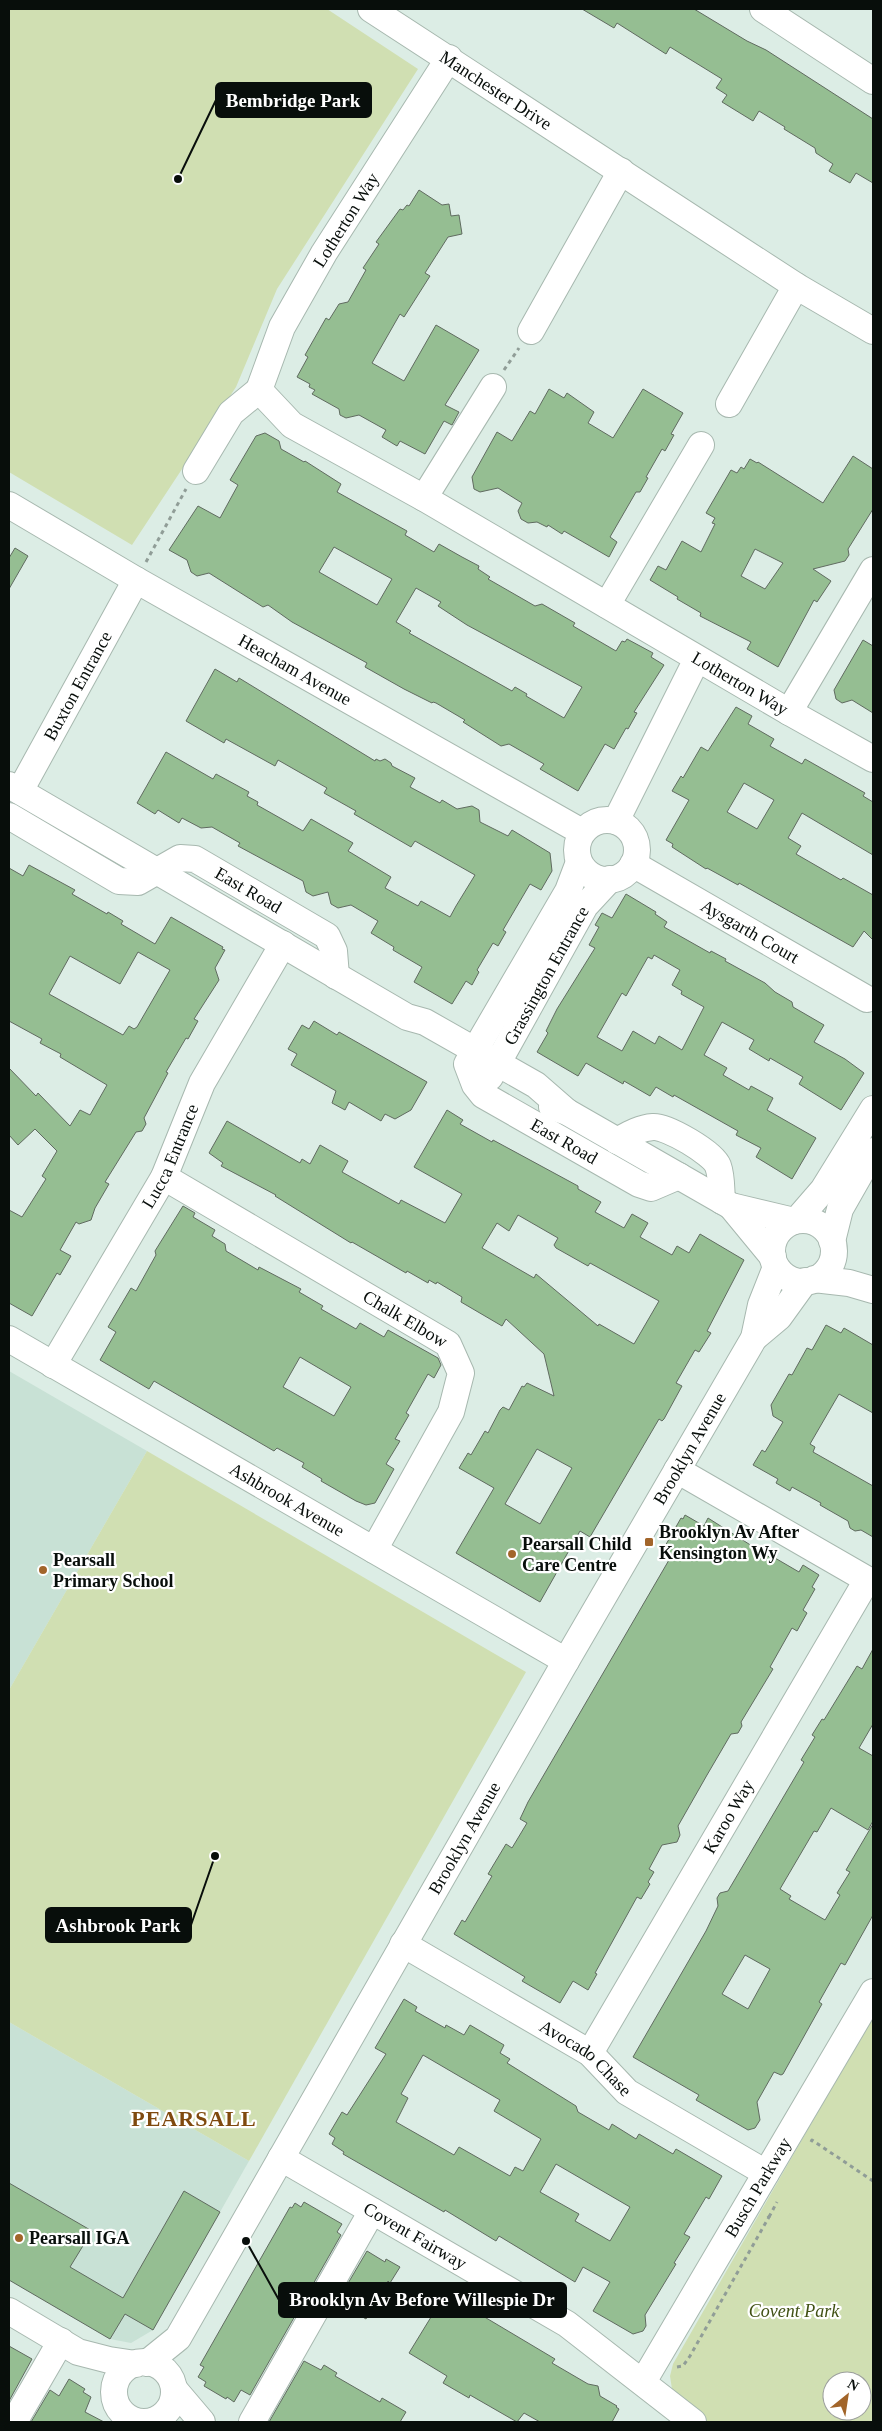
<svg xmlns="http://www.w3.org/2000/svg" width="882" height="2431" viewBox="0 0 882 2431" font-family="Georgia,serif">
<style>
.built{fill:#c8e1d5}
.green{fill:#d0dfb2;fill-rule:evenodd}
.building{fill:#95be92;stroke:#606b60;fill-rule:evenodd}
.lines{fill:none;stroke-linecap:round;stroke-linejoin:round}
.minor-casing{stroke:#a7b8af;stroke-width:28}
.path{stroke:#909d97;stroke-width:3;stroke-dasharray:4 4;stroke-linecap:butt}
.minor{stroke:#fff;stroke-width:26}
.poi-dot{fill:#a2652a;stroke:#fff;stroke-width:2}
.labels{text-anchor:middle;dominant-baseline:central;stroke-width:4.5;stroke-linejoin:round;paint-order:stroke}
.street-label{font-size:18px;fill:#080e0b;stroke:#fff}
.poi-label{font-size:18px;font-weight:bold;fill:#080e0b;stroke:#fff;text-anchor:start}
.park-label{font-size:18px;font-style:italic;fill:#415115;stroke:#fff}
.district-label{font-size:22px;font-weight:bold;letter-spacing:1px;fill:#7f490e;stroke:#fff}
.leader{fill:none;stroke:#080e0b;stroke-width:2}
.callout-dot{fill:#080e0b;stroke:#fff;stroke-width:2}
.callout{fill:#080e0b;stroke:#080e0b;stroke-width:2}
.callout-label{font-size:19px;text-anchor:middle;font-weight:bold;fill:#fff}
</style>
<rect width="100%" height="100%" fill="#dcede5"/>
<!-- built -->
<g class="built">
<path d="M9 1371 147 1451 9 1690Z"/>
<path d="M9 2022 249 2161 153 2330 131 2343 110 2339 9 2280Z"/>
</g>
<!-- green -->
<g class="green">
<path d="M9 9H327L418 69 277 289 236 387 132 545 9 472Z"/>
<path d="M147 1451 526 1672 249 2161 9 2022V1690Z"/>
<path d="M873 2016V2422H706L680 2401 672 2389 670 2376 673 2364ZM832 2381H862V2411H832Z"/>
</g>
<!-- building -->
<g class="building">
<path d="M582 9H694L747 41 766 50 873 119V183L856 173 850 183 829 171 833 164 816 153 815 148 784 129 785 127 759 111 753 121 722 102 727 95 716 88 722 79 670 47 666 54 617 23 614 28Z"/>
<path d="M419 190 442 205 449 204 451 216 459 215 462 234 448 237 425 273 430 276 404 317 400 314 372 363 404 381 436 325 479 350 445 405 459 412 452 425 444 421 425 454 400 441 397 446 382 437 386 430 359 415 346 418 340 415 339 409 312 394 315 390 309 387 310 384 297 377 308 357 305 355 326 318 329 320 339 304 348 302 366 270 363 268 379 244 376 242 400 209 403 210 407 205 409 206Z"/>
<path d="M549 389 564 398 567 393 594 412 588 423 613 438 643 389 683 413 671 434 674 435 665 451 662 449 646 477 648 478 640 492H636L610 537 617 542 609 557 564 531 562 534 548 525 547 527 537 522 528 523 521 519 518 511 522 503 498 488 480 492 474 489 472 477 497 432 512 441 530 411 535 414Z"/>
<path d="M265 433 279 441 281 449 304 462 305 461 341 484 337 492 407 531 405 535 434 552 439 544 462 557 479 566 478 569 490 577 488 579 535 606 542 604 575 623 573 626 616 651 622 641 625 642 627 639 653 653 651 657 664 665 634 712 637 713 628 729 626 728 614 749 605 744 578 791 540 769 544 764 509 744 501 746 463 722 465 720 436 703 433 702 432 703 404 689 365 667 367 663 292 622 268 605 263 607 209 573 197 576 191 572 187 560 169 550 198 506 220 518 238 485 230 480 256 436ZM334 547 392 579 377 605 319 572ZM416 588 441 602 438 606 467 625 582 687 564 718 526 696 527 694 515 687 512 691 409 633 411 631 396 622Z"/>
<path d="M853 456 873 469V509L848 549 849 555 845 561 813 569 831 581 817 602 814 600 778 667 747 649 751 642 700 616 701 613 677 599 678 597 650 580 658 566 666 570 682 541 701 552 715 524 712 523 715 518 706 513 731 470 737 473 741 467 744 469 750 459 757 463 758 462 823 503ZM755 549 783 563 765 589 741 576Z"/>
<path d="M15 548 28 556 9 589V558Z"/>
<path d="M863 640 873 646V713L852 700 842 703 836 699 834 690Z"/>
<path d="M215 669 237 682 239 678 375 761 376 759 380 761 385 759 391 763 392 766 415 778 410 787 440 803 442 800 457 809 472 806 479 810 480 822 508 836 512 830 550 853 552 871 541 890 530 884 503 930 506 932 498 946 493 943 477 970 479 972 472 985 466 981 452 1004 414 982 422 967 393 950 394 947 371 933 378 921 351 905 338 908 331 904 328 892 313 896 306 892 303 881 238 846 240 843 212 827 201 828 182 818 179 823 158 810 155 814 137 803 166 752 213 779 216 774 249 792 247 796 258 802 257 805 303 831 311 819 353 843 348 851 391 877 385 888 418 906 421 901 450 917 456 906 475 875 415 841 411 847 354 814 356 811 324 793 327 788 278 760 275 766 226 739 224 743 186 721Z"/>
<path d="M736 707 752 716 748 724 774 739 770 746 802 764 805 759 865 793 863 796 873 802V855L802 813 788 838 801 846 796 854 841 880 843 878 873 895V940L864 931 853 947 739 883 738 885 707 868 706 869 672 847 673 844 666 840 689 800 672 791 681 776 683 778 701 747 708 751ZM744 783 774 800 757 829 727 812Z"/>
<path d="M29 865 75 890 72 894 107 914 108 912 123 921 121 924 155 944 171 917 223 947 222 949 225 950 215 968 219 980 194 1019 198 1021 188 1039 186 1038 166 1072 168 1073 144 1118 146 1124 142 1131 136 1132 105 1182 109 1184 95 1208 91 1220 79 1224 76 1222 60 1250 71 1256 60 1275 57 1273 32 1316 9 1303V1210L22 1217 46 1179 42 1176 57 1151 35 1129 18 1145 9 1135V1068L36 1096 38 1093 70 1126 80 1110 90 1115 107 1085 60 1057 61 1054 40 1043 42 1039 9 1021V868L23 876ZM138 952 170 970 137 1027 134 1029 129 1026 123 1035 49 994 70 956 120 984Z"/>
<path d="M626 894 656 912 655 914 667 922 664 927 710 953 711 951 726 959 725 961 765 983 775 992 792 1002 793 1007 824 1025 814 1042 845 1059 864 1073 841 1110 799 1084 803 1077 770 1058 769 1061 749 1049 754 1040 722 1022 704 1055 727 1068 723 1075 749 1090 751 1086 773 1098 767 1110 816 1138 792 1179 756 1157 761 1148 736 1135 738 1131 674 1095 673 1097 656 1087 650 1096 624 1081 623 1084 586 1063 578 1076 537 1052 548 1033 546 1031 557 1009 595 948 589 945 599 927 595 925 602 913 612 918ZM654 955 680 970 672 985 682 991 681 994 704 1007 682 1050 659 1036 655 1044 633 1031 622 1051 597 1037 622 993 626 996 648 957 652 959Z"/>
<path d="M314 1021 337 1035 339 1032 427 1082 411 1110 395 1119 385 1114 381 1121 349 1102 345 1110 332 1103 336 1091 291 1065 297 1054 288 1049 302 1025 309 1029Z"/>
<path d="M447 1110 463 1120 460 1124 492 1142 493 1140 578 1186V1189L601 1202 595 1212 624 1228 632 1214 648 1223 640 1237 672 1255 677 1246 689 1253 700 1234 744 1260 707 1331 711 1333 699 1352 695 1350 676 1383 682 1386 664 1419 662 1421 659 1419 590 1537 580 1531 540 1602 456 1553 494 1488 459 1468 468 1453 471 1455 485 1431 488 1433 500 1410 503 1407 509 1410 522 1386 524 1387 527 1383 554 1396 544 1354 506 1319 502 1326 461 1302 462 1297 437 1282 436 1284 429 1280 428 1283 407 1271 406 1273 352 1242 351 1243 275 1196 276 1195 221 1166 223 1163 209 1153 227 1121 300 1163 302 1159 310 1164 320 1145 348 1161 342 1172 399 1204 401 1200 445 1223 462 1194 414 1167ZM518 1215 558 1238 554 1245 556 1248 588 1266 590 1263 659 1301 634 1344 599 1324 598 1326 536 1274 534 1278 482 1248 497 1223 509 1231ZM537 1449 572 1468 540 1524 505 1504Z"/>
<path d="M183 1206 195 1213 193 1217 215 1230 212 1236 225 1244 226 1251 258 1270 259 1267 301 1289 299 1292 323 1306 321 1309 356 1329 360 1323 384 1337 388 1330 438 1358 441 1365 434 1378 428 1374 406 1413 409 1415 395 1439 400 1441 386 1464 394 1469 375 1503 366 1505 356 1501 321 1481 322 1479 302 1467 304 1463 277 1448 274 1451 154 1381 149 1389 100 1360 116 1332 108 1327 131 1288 136 1291 156 1255 155 1251ZM300 1357 351 1387 334 1416 283 1387Z"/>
<path d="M826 1325 841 1333 844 1328 873 1345V1413L839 1394 810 1444 815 1447 813 1452 873 1486V1537L861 1530 855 1531 850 1528 848 1521 820 1505 821 1503 792 1487 790 1491 776 1483 778 1479 753 1465 762 1450 765 1452 783 1422 773 1416 771 1405 789 1374 792 1375 807 1348 812 1350Z"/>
<path d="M685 1515 704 1526 708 1518 774 1560 775 1558 799 1572 803 1565 819 1575 812 1587 815 1589 803 1610 807 1613 797 1631 792 1628 770 1667 773 1669 741 1722 742 1726 738 1733 731 1734 707 1775 678 1826 680 1835 677 1842 662 1845 649 1869 654 1872 648 1882 650 1884 641 1899 637 1897 595 1973 597 1974 588 1990 573 1981 560 2003 522 1981 525 1977 454 1934 462 1920 465 1922 492 1876 488 1874 506 1844 512 1848 527 1823 520 1819 528 1802 669 1560 660 1555 681 1518 683 1519Z"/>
<path d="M873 1649V1724L859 1748 873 1756V1821L868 1830 831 1808 817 1832 814 1831 780 1889 791 1896 789 1899 825 1920 840 1895 837 1893 850 1872 846 1870 873 1824V1915L845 1965 841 1963 819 2002 822 2004 783 2074 781 2075 774 2072 757 2102 760 2120 755 2128 748 2130 696 2100 699 2095 633 2057 706 1931 718 1906 717 1898 720 1893 728 1891 804 1762 801 1760 815 1737 812 1735 822 1719 824 1720 857 1666 862 1669ZM745 1955 770 1969 748 2009 722 1994Z"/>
<path d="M404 1999 417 2007 415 2011 445 2028 446 2025 464 2035 470 2025 504 2045 500 2053 510 2059 507 2063 576 2106 578 2112 609 2130 612 2124 636 2139 639 2134 673 2154 676 2149 722 2176 709 2199 706 2197 684 2234 690 2237 674 2263 676 2264 645 2315 646 2326 643 2331 633 2334 593 2311 610 2282 583 2267 575 2282 499 2236 496 2241 445 2210 444 2212 343 2154 344 2152 332 2144 335 2138 329 2134 342 2112 347 2115 386 2054 375 2048ZM423 2055 500 2100 494 2111 541 2139 523 2171 515 2167 510 2176 459 2147 454 2155 396 2122 408 2098 401 2094ZM556 2164 630 2207 610 2241 575 2221 579 2214 540 2192Z"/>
<path d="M9 2183 92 2231 70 2267 123 2298 184 2191 220 2212 153 2330 125 2314 110 2339 9 2280Z"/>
<path d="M304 2202 342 2224 337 2232 341 2235 250 2395 241 2390 234 2402 227 2397 226 2399 204 2386 206 2382 198 2377 204 2367 200 2365 290 2207 292 2208 295 2203 301 2207Z"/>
<path d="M367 2251 385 2262 386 2259 400 2267 390 2283 388 2281 366 2319 337 2302Z"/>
<path d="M447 2291 463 2300 461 2303 555 2359 552 2363 588 2384 598 2386 600 2396 617 2406 616 2407 619 2409 612 2422H540L524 2413 517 2422 470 2395 469 2398 443 2383 447 2376 409 2353Z"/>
<path d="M9 2346 32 2359 9 2401Z"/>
<path d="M304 2361 321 2370 324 2365 337 2373 335 2376 380 2402 382 2398 406 2412 400 2422H269Z"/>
<path d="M69 2379 85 2389 83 2392 91 2397 85 2412 104 2422H31L50 2390 59 2396Z"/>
</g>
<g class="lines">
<defs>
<g id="minor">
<path id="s1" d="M371 9 796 286 873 331"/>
<path d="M763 9 873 81"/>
<path id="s2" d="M449 58 324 253 282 327 259 390 292 425 424 498 789 712 873 759"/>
<path d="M531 331 621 171"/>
<path d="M729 404 796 286"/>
<path d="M196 471 231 413 259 390"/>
<path d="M424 498 493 387"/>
<path id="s3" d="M9 505 136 580 582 832"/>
<path d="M607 605 701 445"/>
<path d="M789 712 873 570"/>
<path d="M9 785 407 1017 425 1022 536 1085 567 1112"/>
<path id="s4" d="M20 791 136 580"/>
<path id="s5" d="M9 816 119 881 138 882 180 858 195 859 327 936 334 951 336 976"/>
<circle cx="607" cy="850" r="30"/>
<path d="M616 821 697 659"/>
<path id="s6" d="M579 862 568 891 467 1064 475 1085 483 1095 639 1184 651 1188 679 1176"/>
<path id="s7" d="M633 864 867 999"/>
<path id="s8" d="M490 1077 585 906 610 879"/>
<path d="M552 1107 567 1112 731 1206 794 1221"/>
<path d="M617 1141C628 1135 639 1128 653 1127 667 1126 713 1153 718 1166 722 1177 721 1190 722 1201"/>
<path id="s9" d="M164 1177 448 1344 461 1373 451 1412 374 1550"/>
<path d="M731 1206 773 1257"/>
<path d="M797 1220 823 1190 873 1109"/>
<circle cx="803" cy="1251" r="31"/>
<path d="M832 1241 840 1209 873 1151"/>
<path d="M814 1279 849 1283 873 1290"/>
<path d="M754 1338 779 1317 805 1281"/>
<path id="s10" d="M9 1339 566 1661"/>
<path id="s11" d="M53 1365 164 1177 202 1083 283 944"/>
<path d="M677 1470 873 1583"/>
<path id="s12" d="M403 1944 590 2053 627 2092 766 2173"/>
<path id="s13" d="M590 2053 867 1580"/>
<path id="s14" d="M281 2158 567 2324 693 2422"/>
<path d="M9 2311 78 2352 109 2360 136 2364"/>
<circle cx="144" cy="2392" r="30"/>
<path id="s15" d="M147 2363 178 2338 566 1661 754 1338 761 1305 776 1267"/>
<path id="s16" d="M643 2382 873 1992"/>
<path d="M174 2389 202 2422"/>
<path d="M14 2422 61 2341"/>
<path d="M252 2422 372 2211"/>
</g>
</defs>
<!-- minor casing -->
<use href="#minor" class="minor-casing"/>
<!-- path -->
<g class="path">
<path d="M504 370 519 348"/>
<path d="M146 562 186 489"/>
<path d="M811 2142 812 2140 873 2181"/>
<path d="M769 2217 777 2202"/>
<path d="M677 2367 683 2366 690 2356 769 2217 767 2215"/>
</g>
<!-- minor -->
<use href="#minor" class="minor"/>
</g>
<!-- markers -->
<g class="poi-dot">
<rect x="644" y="1537" width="10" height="10" rx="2.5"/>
<circle cx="512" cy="1554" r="5"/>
<circle cx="43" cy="1570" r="5"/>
<circle cx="19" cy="2238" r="5"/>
</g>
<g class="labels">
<!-- street labels -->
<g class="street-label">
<text stroke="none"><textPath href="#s1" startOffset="149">Manchester Drive</textPath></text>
<text transform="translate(346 220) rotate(-58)">Lotherton Way</text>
<text stroke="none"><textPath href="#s3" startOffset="330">Heacham Avenue</textPath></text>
<text stroke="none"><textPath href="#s2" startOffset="949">Lotherton Way</textPath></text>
<text stroke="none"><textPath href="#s4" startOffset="120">Buxton Entrance</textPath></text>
<text stroke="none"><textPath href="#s5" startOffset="272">East Road</textPath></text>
<text stroke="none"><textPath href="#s7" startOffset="135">Aysgarth Court</textPath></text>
<text stroke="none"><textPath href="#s8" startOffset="116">Grassington Entrance</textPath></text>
<text stroke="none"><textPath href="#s6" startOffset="360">East Road</textPath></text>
<text stroke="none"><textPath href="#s11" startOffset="240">Lucca Entrance</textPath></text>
<text stroke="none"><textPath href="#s9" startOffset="280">Chalk Elbow</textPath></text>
<text stroke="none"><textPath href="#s15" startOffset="1066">Brooklyn Avenue</textPath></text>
<text stroke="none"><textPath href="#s10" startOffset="321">Ashbrook Avenue</textPath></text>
<text stroke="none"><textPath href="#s13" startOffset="274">Karoo Way</textPath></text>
<text stroke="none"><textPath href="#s15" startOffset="616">Brooklyn Avenue</textPath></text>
<text stroke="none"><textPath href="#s12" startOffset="216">Avocado Chase</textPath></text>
<text stroke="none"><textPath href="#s16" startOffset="226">Busch Parkway</textPath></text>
<text stroke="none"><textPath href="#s14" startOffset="155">Covent Fairway</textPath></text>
</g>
<!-- poi labels -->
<g class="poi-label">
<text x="659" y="1532">Brooklyn Av After<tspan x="659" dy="21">Kensington Wy</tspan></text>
<text x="522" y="1544">Pearsall Child<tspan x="522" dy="21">Care Centre</tspan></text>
<text x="53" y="1560">Pearsall<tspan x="53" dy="21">Primary School</tspan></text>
<text x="29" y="2238">Pearsall IGA</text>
</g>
<!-- park labels -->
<g class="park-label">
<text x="794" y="2311">Covent Park</text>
</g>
<!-- district labels -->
<g class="district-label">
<text x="194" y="2118">PEARSALL</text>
</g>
</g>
<!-- callouts -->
<path class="leader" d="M178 179L216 100M215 1856L191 1925M246 2241L279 2300"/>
<g class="callout-dot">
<circle cx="178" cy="179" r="5"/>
<circle cx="215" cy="1856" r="5"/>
<circle cx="246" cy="2241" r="5"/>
</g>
<g class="callout">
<rect x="216" y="83" width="155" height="34" rx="5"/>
<rect x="46" y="1908" width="145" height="34" rx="5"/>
<rect x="279" y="2283" width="287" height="34" rx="5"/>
</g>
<g class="callout-label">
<text x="293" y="107">Bembridge Park</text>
<text x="118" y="1932">Ashbrook Park</text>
<text x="422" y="2306">Brooklyn Av Before Willespie Dr</text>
</g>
<!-- border -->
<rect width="882" height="2431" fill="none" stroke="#080e0b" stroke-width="20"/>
<!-- north arrow -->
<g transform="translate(847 2396) rotate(30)"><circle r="24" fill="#ffffff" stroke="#9c9f9d"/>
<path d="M0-4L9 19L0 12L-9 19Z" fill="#a2652a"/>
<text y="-8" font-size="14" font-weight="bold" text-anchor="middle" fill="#080e0b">N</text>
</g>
</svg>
